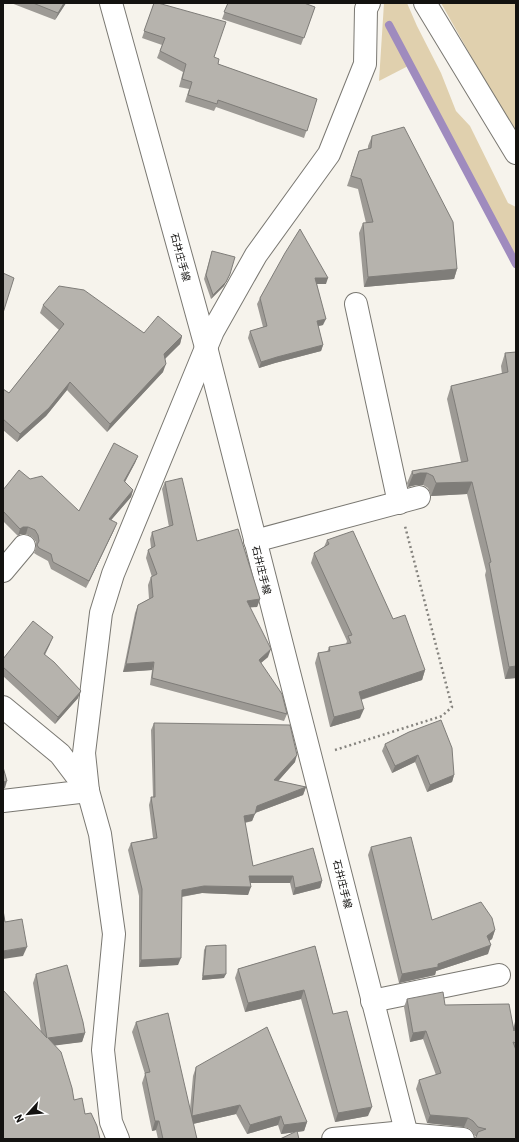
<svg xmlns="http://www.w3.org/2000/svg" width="519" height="1142" viewBox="0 0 519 1142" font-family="Barlow,'Noto Sans JP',sans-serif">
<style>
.green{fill:#e0d0ae}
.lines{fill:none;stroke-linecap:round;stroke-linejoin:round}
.stream{stroke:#9f8bbe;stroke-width:8}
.minor-casing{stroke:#7a7872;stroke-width:24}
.tertiary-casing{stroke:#7a7872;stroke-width:24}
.path{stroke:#85837e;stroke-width:2.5;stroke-dasharray:2 3;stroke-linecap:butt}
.minor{stroke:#fff;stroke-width:22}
.tertiary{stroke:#fff;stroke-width:22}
.wall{fill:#9d9a95}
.shaded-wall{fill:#7f7d79}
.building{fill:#b6b3ad;stroke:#7f7d79}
.labels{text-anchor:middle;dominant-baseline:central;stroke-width:3.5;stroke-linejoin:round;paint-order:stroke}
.street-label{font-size:10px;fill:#131210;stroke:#fff}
</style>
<rect width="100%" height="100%" fill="#f6f3ec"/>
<!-- green -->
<g class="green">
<path d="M384 3H407L417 26 441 73 456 111 470 126 508 203 516 207V259L412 64 379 81Z"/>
<path d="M441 3H516V134L507 120Z"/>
</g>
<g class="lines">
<!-- stream -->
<path class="stream" d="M389 25 516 264"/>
<defs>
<g id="minor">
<path d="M425 3 516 153"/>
<path d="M356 304 399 503"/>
<path d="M255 541 419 497"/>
<path d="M3 571 24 546"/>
<path d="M3 707 60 754 88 791"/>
<path d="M3 801 88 791"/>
<path d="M372 1001 499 975"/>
<path d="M118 1139 111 1122 103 1050 114 934 100 834 88 791 84 753 101 613 113 574 213 331 256 255 329 154 365 64 366 9 369 3"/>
<path d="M333 1139 394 1133 463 1139"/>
</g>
<path id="tertiary" d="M111 3 206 347 408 1139"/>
</defs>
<!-- minor casing -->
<use href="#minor" class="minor-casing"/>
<!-- tertiary casing -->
<use href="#tertiary" class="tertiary-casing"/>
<!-- path -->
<path class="path" d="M335 750 442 716 452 707 405 526"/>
<!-- minor -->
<use href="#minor" class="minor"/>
<!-- tertiary -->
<use href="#tertiary" class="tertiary"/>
</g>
<!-- wall -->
<g class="wall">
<path d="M11 3H66L55 20Z"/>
<path d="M154 3 214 57 218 64 317 99 304 138 216 107 214 111 185 102 189 89 179 87 183 72 157 58 162 45 142 38Z"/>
<path d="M228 3 315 7 301 45 222 19Z"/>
<path d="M372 136 457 269 454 279 364 287 359 233 363 223H366L358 189 347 186 359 151 368 149V146Z"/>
<path d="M300 229 326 284H317L323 325 318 326 323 345 321 351 275 363 259 368 248 338 250 331 263 327 257 304 260 298Z"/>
<path d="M212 251 230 274 224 286 211 299 204 279Z"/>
<path d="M43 305 144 333 182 336 180 344 165 358 163 372 107 432 67 390 46 416 17 442 3 430V389L9 393 59 330 40 313Z"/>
<path d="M516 352V678L505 679 485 575 486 571 467 494 431 496 428 488 423 485H416L408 487 407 483 412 471 461 462 447 399 451 386 502 374 501 366 505 353Z"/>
<path d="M138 456 135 463 125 482 133 490 131 497 111 520 114 530 86 588 51 569 48 561 37 555 34 553 36 547V542L32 537 26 534H20L18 536 3 521V490L79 511Z"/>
<path d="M165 482 197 541 260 599 257 607H250L268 657 261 663 287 714 284 721 150 685 152 670 123 672 135 613 138 605 149 599 148 585 151 577H152L146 558 148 550 151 548 150 539 152 532 169 527 162 489Z"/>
<path d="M327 540 393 619 425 670 422 680 361 700 360 718 330 727 315 663 318 653 327 652 329 647 346 644 347 641 311 563 314 553 324 547Z"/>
<path d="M50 644 45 655 78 698 55 724 3 676V659Z"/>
<path d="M154 723 295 762 278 781 306 787 303 795 255 813 252 821 245 823 253 866 322 881 320 888 293 895 290 883H250L248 895 202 893 182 897 178 965 139 967V896L128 850 131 843 153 838 149 805 151 797H153L151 730Z"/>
<path d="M409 732 454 775 452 782 427 792 415 762 392 773 382 751 385 744Z"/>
<path d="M371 847 432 920 495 930 492 939 489 941 488 954 436 971 435 975 399 983 368 855Z"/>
<path d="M206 946 224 978 202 980 204 950Z"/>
<path d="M315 946 333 1014 368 1116 335 1122 301 999 245 1012 235 978 238 969Z"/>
<path d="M36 974 85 1033 82 1042 54 1045 74 1100 85 1114 3 1139 41 1032 33 983Z"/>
<path d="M407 999 445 1005 513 1029 516 1018V1139L476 1137 477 1136H475L470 1129 464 1127 427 1123 416 1089 419 1080 436 1075 423 1039 410 1042 404 1007Z"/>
<path d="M136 1022 190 1109 193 1076 196 1067 307 1122 304 1131 281 1134 278 1125 247 1134 236 1114 193 1124 197 1139H158L156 1130 152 1131 142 1083 145 1074 132 1032Z"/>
</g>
<!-- shaded-wall -->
<g class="shaded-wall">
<path d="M64 3H66L55 20 58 13Z"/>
<path d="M457 269 454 279 364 287 368 277Z"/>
<path d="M230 274 224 286 211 299 213 295Z"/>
<path d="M315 278H328L326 284H313Z"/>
<path d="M326 319 323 325 314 327 317 321Z"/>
<path d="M182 336 180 344 162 362 164 354Z"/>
<path d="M323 345 321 351 275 363 259 368 261 362 277 357Z"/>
<path d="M166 364 163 372 107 432 110 424Z"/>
<path d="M70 382 67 390 46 416 17 442 20 434Z"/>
<path d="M138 456 135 463 121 489 124 481Z"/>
<path d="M420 473H427L423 485H416L408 487 413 475Z"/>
<path d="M472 482 467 494 431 496 436 483Z"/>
<path d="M133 490 131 497 106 526 109 519Z"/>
<path d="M117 523 114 530 86 588 89 581Z"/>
<path d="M23 527H28L26 534H20L18 536 20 529Z"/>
<path d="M260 599 257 607 244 608 247 601Z"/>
<path d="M53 637 50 644 41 661 44 654Z"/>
<path d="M271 649 268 657 256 667 259 660Z"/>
<path d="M154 662 152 670 123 672 126 664Z"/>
<path d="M516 666V678L505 679 509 667Z"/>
<path d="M425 670 422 680 356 701 359 692Z"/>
<path d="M81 691 78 698 55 724 58 717Z"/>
<path d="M364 709 360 718 330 727 334 717Z"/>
<path d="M297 755 295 762 272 788 274 780Z"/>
<path d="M418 755 415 762 392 773 395 766Z"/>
<path d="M454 775 452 782 427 792 430 785Z"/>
<path d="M7 781 5 788 3 789V782Z"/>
<path d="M306 787 303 795 255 813 257 806Z"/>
<path d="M255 814 252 821 241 823 244 816Z"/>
<path d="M249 876H293L290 883H247Z"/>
<path d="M322 881 320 888 293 895 295 888Z"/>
<path d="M204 886 251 887 248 895 202 893 179 897 182 890Z"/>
<path d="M495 930 492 939 484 944 487 936Z"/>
<path d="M491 945 488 954 436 971 435 975 399 983 402 974 438 964Z"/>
<path d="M27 947 23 956 3 959V951Z"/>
<path d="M181 958 178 965 139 967 141 960Z"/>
<path d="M226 974 224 978 202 980 203 976Z"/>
<path d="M304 990 301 999 245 1012 248 1003Z"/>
<path d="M426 1031 423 1039 410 1042 413 1033Z"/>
<path d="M85 1033 82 1042 44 1047 48 1038Z"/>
<path d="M240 1105 236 1114 188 1125 192 1116Z"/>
<path d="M372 1107 368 1116 335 1122 338 1113Z"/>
<path d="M430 1115 468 1118 464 1127 427 1123Z"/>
<path d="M281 1116 278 1125 247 1134 250 1125Z"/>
<path d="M155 1121H159L156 1130 152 1131Z"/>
<path d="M307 1122 304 1131 281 1134 284 1125Z"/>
</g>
<!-- building -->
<g class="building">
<path d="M33 3H64L58 13Z"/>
<path d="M154 3H158L226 22 214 57 219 59 218 64 317 99 307 131 218 100 217 104 188 95 192 82 182 79 186 64 160 51 165 38 144 31Z"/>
<path d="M228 3H304L315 7 304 38 224 12Z"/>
<path d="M404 127 453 222 457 269 368 277 363 223 373 222 361 179 351 176 359 151 371 148 372 136Z"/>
<path d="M300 229 328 278H315L326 319 317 321 323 345 277 357 261 362 250 331 267 326 260 298 285 253Z"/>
<path d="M212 251 235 257 230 274 226 282 213 295 206 275Z"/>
<path d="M3 273 14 278 3 313Z"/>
<path d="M59 286 84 290 144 333 158 316 182 336 164 354 166 364 110 424 70 382 49 408 20 434 3 419V389L9 393 64 324 43 305Z"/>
<path d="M516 352V666L509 667 489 563 491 562 472 482 436 483 433 476 427 473H420L413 475 412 471 468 461 451 386 508 372 505 353Z"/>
<path d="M114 443 138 456 124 481 133 490 109 519 117 523 89 581 53 562 51 554 39 548 37 545 39 541 38 535 35 530 28 527H23L20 529 3 511V490L19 470 30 479 42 476 79 511Z"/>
<path d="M182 478 197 541 238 529 260 599 247 601 271 649 259 660 282 694 287 714 152 678 154 662 126 664 138 605 153 597 151 577 157 574 148 550 155 546 152 532 173 525 165 482Z"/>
<path d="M353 531 393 619 405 615 425 670 359 692 364 709 334 717 318 653 330 651 329 647 351 643 348 636 352 635 314 553 329 544 327 540Z"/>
<path d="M33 621 53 637 44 654 54 662 81 691 58 717 3 667V659Z"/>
<path d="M441 720 452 748 454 775 430 785 418 755 395 766 385 744 409 732Z"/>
<path d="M154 723 290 725 297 755 274 780 306 787 257 806 255 814 244 816 253 866 313 848 322 881 295 888 293 876H249L251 887 204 886 182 890 181 958 141 960 142 889 131 843 157 838 151 797H155Z"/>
<path d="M3 767 7 781 3 782Z"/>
<path d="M411 837 432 920 481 902 492 918 495 930 487 936 491 945 438 964V967L402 974 371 847Z"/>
<path d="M3 910 5 922 22 919 27 947 3 951Z"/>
<path d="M226 945V974L203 976 206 946Z"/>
<path d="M315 946 333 1014 347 1011 372 1107 338 1113 304 990 248 1003 238 969Z"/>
<path d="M67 965 83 1022 85 1033 48 1038 61 1052 72 1088 74 1100 82 1098 85 1114 91 1113 97 1126 100 1139H3V990L47 1038 36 974Z"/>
<path d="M443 992 445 1005 509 1004 514 1031 516 1022V1043L513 1042 516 1050V1139H475L476 1137 478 1132 486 1129 478 1127 473 1121 468 1118 430 1115 419 1080 441 1073 426 1031 413 1033 407 999Z"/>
<path d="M168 1013 197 1139H163L159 1121H155L145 1073 150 1072 136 1022Z"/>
<path d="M267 1027 307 1122 284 1125 281 1116 250 1125 240 1105 192 1116 196 1067Z"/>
<path d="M297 1131 299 1139H280Z"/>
</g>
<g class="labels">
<!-- street labels -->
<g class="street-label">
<text transform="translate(181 257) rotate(75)">石井庄手線</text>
<text transform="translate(262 570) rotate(76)">石井庄手線</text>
<text transform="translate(343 884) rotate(76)">石井庄手線</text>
</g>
</g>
<!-- border -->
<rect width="519" height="1142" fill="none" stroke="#131210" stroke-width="8"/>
<!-- north arrow -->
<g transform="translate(28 1114) rotate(243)" stroke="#ffffff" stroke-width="3" paint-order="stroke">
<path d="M0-3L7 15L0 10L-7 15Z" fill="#131210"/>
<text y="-6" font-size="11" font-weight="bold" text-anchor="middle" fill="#131210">N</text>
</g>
</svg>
